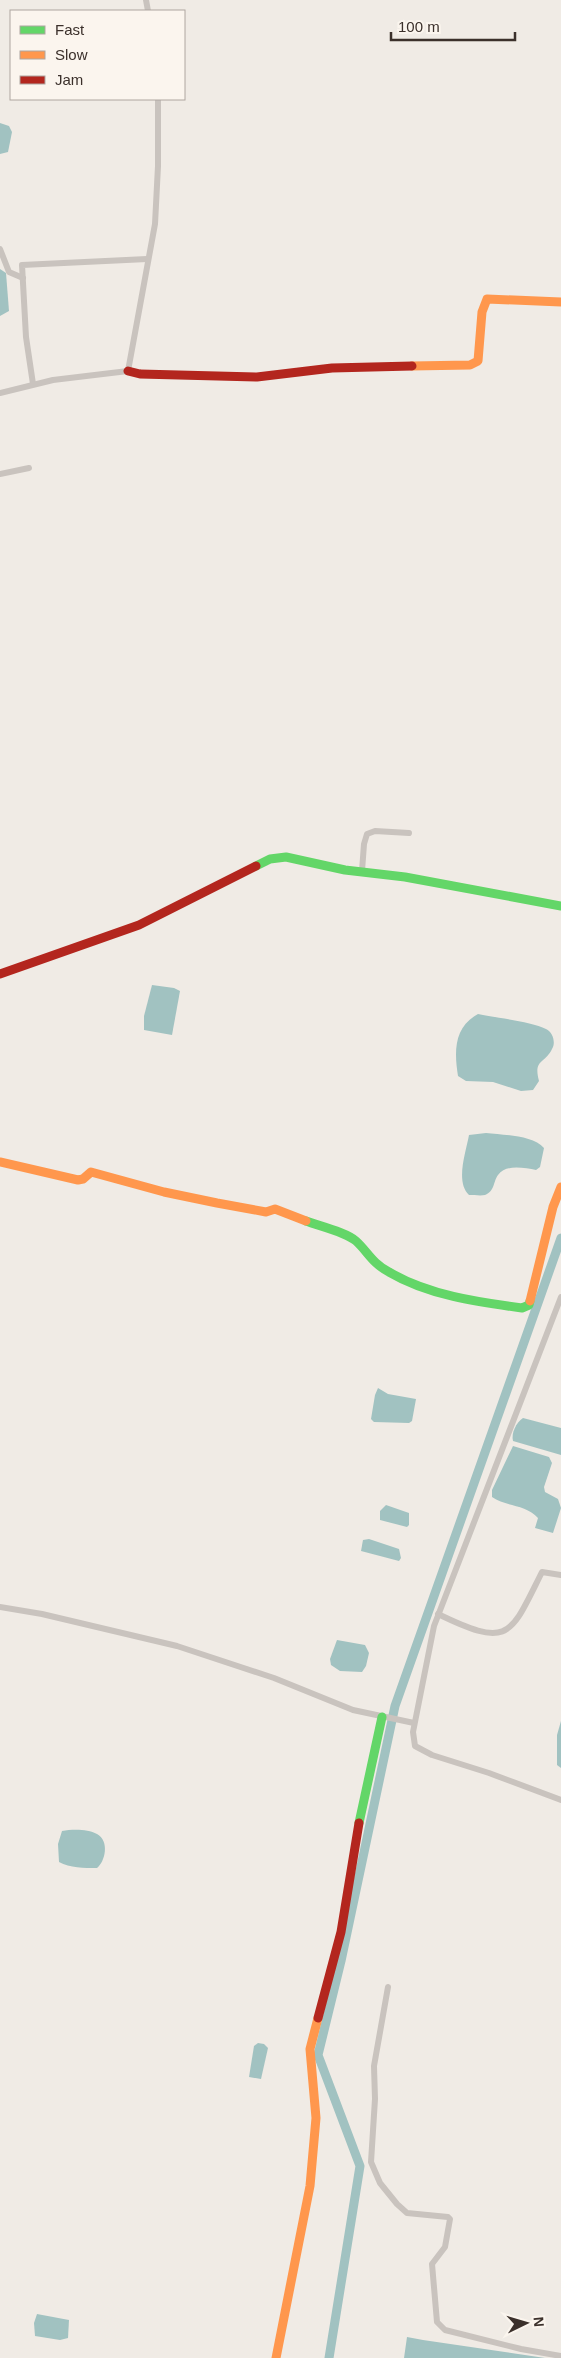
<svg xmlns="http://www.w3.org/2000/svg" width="561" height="2358" viewBox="0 0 561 2358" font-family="Helvetica,sans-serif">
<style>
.water{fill:#a1c2c1}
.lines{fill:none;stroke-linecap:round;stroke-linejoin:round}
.canal{stroke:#a1c2c1;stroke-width:9}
.street{stroke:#c9c3be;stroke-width:6}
.fast{stroke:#63d668;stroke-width:9}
.slow{stroke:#ff974d;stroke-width:9}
.jam{stroke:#b3261e;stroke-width:9}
</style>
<rect width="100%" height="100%" fill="#f0ebe5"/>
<!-- water -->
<g class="water">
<path d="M0 123 9 126 12 132 8 152 0 154Z"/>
<path d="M0 269 6 273 9 311 0 316Z"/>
<path d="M152 985 174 988 180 991 172 1035 144 1030V1016Z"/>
<path d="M478 1014C496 1018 531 1021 546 1029 553 1032 556 1043 552 1049 545 1064 533 1059 539 1081L533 1090 521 1091 493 1082 466 1081 458 1076C454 1051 454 1027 478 1014Z"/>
<path d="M486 1133C503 1135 532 1135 544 1148L540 1167 536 1170C524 1168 506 1164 498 1175 493 1182 495 1191 485 1195 481 1196 474 1195 469 1195 455 1182 466 1152 469 1135Z"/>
<path d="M378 1388 388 1394 416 1399 412 1421 409 1423 374 1422 371 1419 375 1395Z"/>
<path d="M523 1418 561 1428V1455L513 1441C511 1433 516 1423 523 1418Z"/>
<path d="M513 1446 549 1457 552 1463 544 1487 545 1492 558 1499 561 1508 553 1533 535 1528 538 1518C526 1504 506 1507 492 1497V1490Z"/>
<path d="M386 1505 409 1513V1525L407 1527 380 1520V1511Z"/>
<path d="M369 1539 399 1549 401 1558 399 1561 361 1551 363 1540Z"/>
<path d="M337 1640 365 1645 369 1653 366 1666 362 1672 340 1671 331 1665 330 1659Z"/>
<path d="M561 1721V1768L557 1765V1735Z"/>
<path d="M62 1831C73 1829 88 1829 97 1834 110 1841 105 1862 97 1868 84 1868 70 1868 59 1862L58 1844Z"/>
<path d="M258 2043 264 2044 268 2048 261 2079 249 2077 254 2046Z"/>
<path d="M37 2314 69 2320 68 2338 60 2340 35 2336 34 2323Z"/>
<path d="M407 2337 423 2340 545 2358H404Z"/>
</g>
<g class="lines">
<!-- canal -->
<path class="canal" d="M329 2358 360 2166 318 2055 341 1961 395 1706 561 1238"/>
<!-- street -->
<g class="street">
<path d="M146 0 148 11"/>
<path d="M0 249 9 272 23 278"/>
<path d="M33 384 26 337 22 265 147 259"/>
<path d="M0 393 53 380 128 371 155 224 158 166V99"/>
<path d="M0 474 29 468"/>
<path d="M362 871 364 844 367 834 375 831 409 833"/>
<path d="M561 1297 434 1626 413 1732 415 1746 432 1755 489 1773 561 1800"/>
<path d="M0 1607 42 1614 177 1646 274 1678 353 1710 414 1723"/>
<path d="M438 1614C510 1649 510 1636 542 1572L561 1575"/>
<path d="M388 1987 374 2066 375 2099 371 2162 380 2183 397 2204 407 2213 448 2217 450 2219 445 2247 432 2264 437 2322 445 2330 521 2349 561 2356"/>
</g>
<!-- fast -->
<g class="fast">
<path d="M256 866 270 859 286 857 345 870 405 877 561 906"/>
<path d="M306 1221C319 1226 346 1232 356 1241 368 1252 372 1263 389 1272 428 1295 477 1302 522 1308L529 1305 530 1301"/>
<path d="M359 1823 382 1717"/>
</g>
<!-- slow -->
<g class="slow">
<path d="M412 366 470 365 478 361 482 312 487 299 561 302"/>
<path d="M0 1162 78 1180 83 1179 91 1172 164 1192 217 1203 266 1212 275 1209 306 1221"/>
<path d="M530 1301 553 1207 561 1187"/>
<path d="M276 2358 310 2186 316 2118 310 2049 318 2018"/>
</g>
<!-- jam -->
<g class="jam">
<path d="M128 371 140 374 257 377 332 368 412 366"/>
<path d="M0 974 139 925 256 866"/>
<path d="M318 2018 341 1932 359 1823"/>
</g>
</g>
<!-- legend -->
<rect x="10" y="10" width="175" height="90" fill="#fbf5ee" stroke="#aea6a0"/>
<rect x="20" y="26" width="25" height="8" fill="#63d668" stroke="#aea6a0"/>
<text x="55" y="35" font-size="15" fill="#3b302b">Fast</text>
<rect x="20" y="51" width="25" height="8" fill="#ff974d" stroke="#aea6a0"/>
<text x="55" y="60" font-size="15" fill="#3b302b">Slow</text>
<rect x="20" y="76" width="25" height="8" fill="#b3261e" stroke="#aea6a0"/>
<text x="55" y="85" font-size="15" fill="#3b302b">Jam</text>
<!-- north arrow -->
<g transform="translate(526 2323) rotate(85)" stroke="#fbf5ee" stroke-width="4" paint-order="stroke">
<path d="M0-4L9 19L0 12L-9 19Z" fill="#3b302b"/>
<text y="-8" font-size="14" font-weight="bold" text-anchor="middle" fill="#3b302b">N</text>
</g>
<!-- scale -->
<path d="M391 32v8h124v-8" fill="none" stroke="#3b302b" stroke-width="2.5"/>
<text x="398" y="32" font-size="15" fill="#3b302b" stroke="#fbf5ee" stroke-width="4" paint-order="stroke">100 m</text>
</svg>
